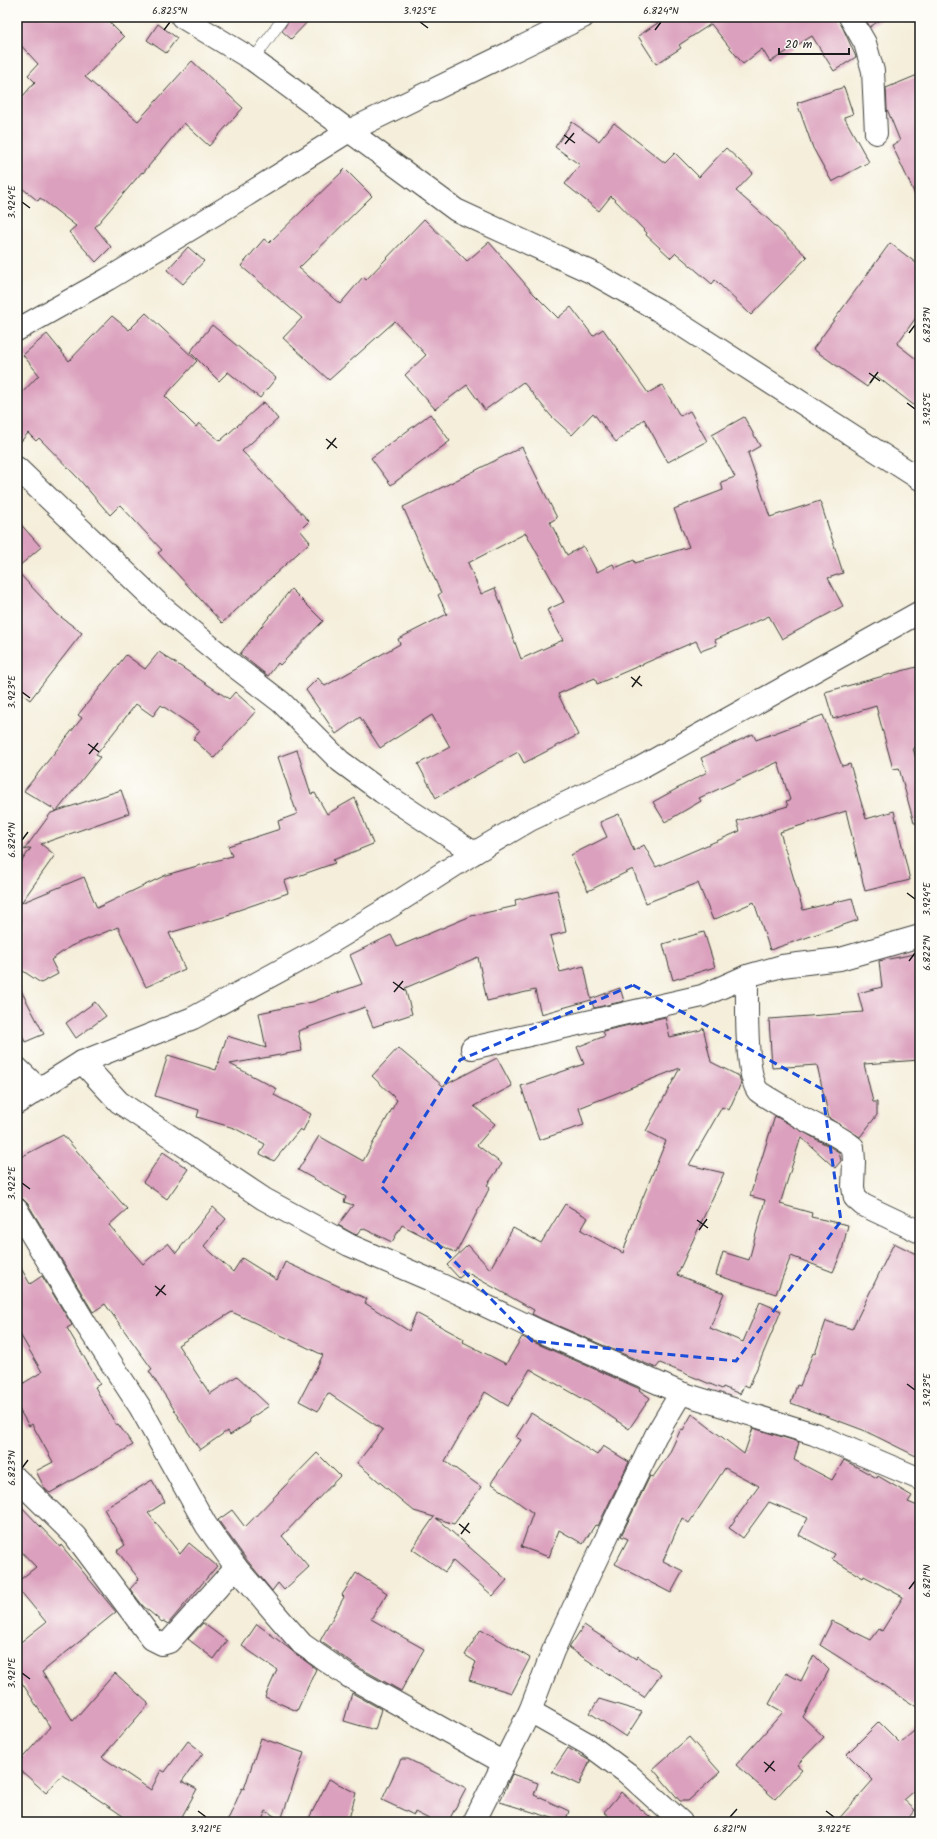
<svg xmlns="http://www.w3.org/2000/svg" width="937" height="1839" viewBox="0 0 937 1839" font-family="Kalam,sans-serif">
<style>
.building{fill:#dba0bd;fill-rule:evenodd}
.lines{fill:none;stroke-linecap:round;stroke-linejoin:round}
.service-casing{stroke:#3c3c38;stroke-width:12}
.minor-casing{stroke:#3c3c38;stroke-width:24}
.tertiary-casing{stroke:#3c3c38;stroke-width:24}
.service{stroke:#fff;stroke-width:11}
.minor{stroke:#fff;stroke-width:22}
.tertiary{stroke:#fff;stroke-width:22}
.marked{fill:none;stroke:#1d4ed8;stroke-width:3;stroke-dasharray:8 5;stroke-linejoin:round}
.ticks{fill:none;stroke:#1c1c1c;stroke-width:1.5}
.neatline{fill:none;stroke:#1c1c1c;stroke-width:1.5}
.ticks-label{font-size:10px;text-anchor:middle;fill:#1c1c1c}
</style>
<rect width="100%" height="100%" fill="#fdfcf7"/>
<filter id="ink" filterUnits="userSpaceOnUse"><feTurbulence type="fractalNoise" baseFrequency=".025" numOctaves="2"/><feDisplacementMap in="SourceGraphic" scale="8" xChannelSelector="R" yChannelSelector="G"/><feConvolveMatrix kernelMatrix="1 2 1 2 8 2 1 2 1" color-interpolation-filters="sRGB"/></filter>
<filter id="wash" filterUnits="userSpaceOnUse"><feTurbulence type="fractalNoise" baseFrequency=".012" numOctaves="4" result="noise"/><feDisplacementMap in="SourceGraphic" scale="16" xChannelSelector="R" yChannelSelector="G"/><feGaussianBlur stdDeviation="0.9" result="paint"/><feColorMatrix in="noise" values="0 0 0 0 0 0 0 0 0 0 0 0 0 0 0 0 0 1.4 0 .05"/><feComposite in="paint" operator="in"/></filter>
<g filter="url(#wash)">
<rect width="100%" height="100%" fill="#f4eeda"/>
<g id="blocks">
<!-- building -->
<g class="building">
<path d="M17 17H104L124 37 85 77 138 121 192 61 243 108 209 146 184 123 143 173 142 172 95 227 111 247 96 262 69 232 76 226 40 198 38 201 17 184V103L35 82 28 75 38 64 17 41Z"/>
<path d="M291 17H312L291 39 282 31Z"/>
<path d="M667 17H838L856 57 834 71 812 36 770 62 762 49 743 64 711 24 679 45 681 48 656 64 638 36Z"/>
<path d="M864 17H884L870 27Z"/>
<path d="M158 24 177 38 166 53 147 40Z"/>
<path d="M920 74V205L892 145 900 141 887 109 886 88Z"/>
<path d="M844 87 853 114 844 117 869 162 832 182 813 148 797 103Z"/>
<path d="M572 122 599 141 614 123 665 163 675 153 699 177 726 148 753 173 736 191 768 219 807 257 751 315 715 280 712 284 676 253 671 258 646 235 647 233 611 196 599 211 565 184 580 165 555 147Z"/>
<path d="M345 169 372 196 299 268 340 304 363 277 366 280 424 219 467 261 489 242 533 293 558 318 571 307 593 336 603 329 648 393 662 385 680 416 690 411 707 441 668 462 644 419 616 442 593 413 572 435 551 416 523 382 485 410 467 385 435 409 405 375 426 355 395 321 329 380 283 338 302 318 241 266 264 239 269 243Z"/>
<path d="M890 243 920 266V312L897 344 920 362V410L875 375 867 387 813 349Z"/>
<path d="M188 247 204 261 183 284 167 270Z"/>
<path d="M146 313 197 361 165 396 196 427 199 423 220 441 264 402 278 419 242 451 309 521 300 530 310 542 222 623 158 553 162 550 120 505 110 515 78 478 39 438 36 441 28 433 17 446V398L39 375 23 355 47 334 69 361 112 316 129 330Z"/>
<path d="M212 325 276 378 260 398 228 372 219 381 190 352Z"/>
<path d="M430 414 450 441 391 485 371 458Z"/>
<path d="M744 417 760 446 748 453 770 517 820 501 843 573 828 578 843 606 782 639 769 616 715 640 717 645 701 651 696 641 597 684 595 678 558 694 578 735 524 763 518 752 436 798 418 764 450 747 432 715 380 748 360 717 336 734 306 690 318 678 325 686 400 644 398 639 447 614 438 595 441 593 403 507 522 447 557 518 550 522 567 555 583 546 597 572 613 564 615 568 634 560 635 563 689 547 674 509 723 490 721 482 735 477 712 435ZM526 533 564 602 547 610 563 640 521 659 495 588 481 594 468 563Z"/>
<path d="M17 520 41 547 17 568Z"/>
<path d="M17 571 57 614 82 633 30 700 17 690Z"/>
<path d="M291 589 323 621 280 665 278 663 268 676 240 654Z"/>
<path d="M159 652 229 699 235 692 256 711 214 758 193 739 200 731 161 705 153 716 136 704 96 755 100 757 57 811 24 791 82 718 78 715 126 655 145 669Z"/>
<path d="M920 666V747L913 748 920 774V823H914L899 768 893 769 876 706 833 719 825 692Z"/>
<path d="M823 715 842 766 850 764 866 819 894 811 910 880 865 891 846 811 780 832 803 910 852 898 858 920 770 950 754 902 713 920 698 883 646 903 633 869 588 891 571 855 607 837 600 822 619 814 634 851 644 845 656 867 740 831 737 821 788 806 786 801 790 800 778 762 699 798 701 801 665 822 653 802 707 772 701 758 753 734 756 740Z"/>
<path d="M297 750 311 794 315 793 327 814 355 798 373 844 333 860 335 863 284 881 288 893 230 913V915L169 933 185 969 146 987 118 927 71 946 51 960 58 974 41 983 17 967V868L31 848 24 850 51 813 121 790 129 813 41 844 55 855 21 903 84 877 97 908 166 875 232 856 228 846 280 829 278 821 297 814 278 757Z"/>
<path d="M557 890 566 932 550 936 560 972 584 966 591 999 620 988 624 1001 594 1008 591 1000 541 1014 535 990 487 1001 478 957 405 988 412 1014 373 1027 365 1007 298 1031 302 1051 230 1064 277 1089 274 1095 311 1114 303 1131 300 1129 274 1161 260 1154 265 1144 234 1128 197 1117 199 1110 155 1096 168 1055 216 1070 227 1036 266 1048 259 1013 312 1002 362 984 350 955 391 935 397 947 471 916 516 906 515 900Z"/>
<path d="M704 932 715 967 673 980 663 944Z"/>
<path d="M920 953V1060L864 1064 873 1102H877V1115L860 1137 829 1118 817 1065 772 1068 769 1019 863 1012 858 993 882 987 879 961Z"/>
<path d="M17 983 44 1034 25 1042 17 1021Z"/>
<path d="M95 1002 106 1016 76 1038 66 1023Z"/>
<path d="M665 1017 670 1037 701 1030 703 1027 711 1062 739 1076 741 1083 729 1110 722 1107 689 1165 724 1173 677 1275 724 1293 710 1328 743 1342 760 1302 781 1311 749 1387 744 1385 740 1394 723 1387 722 1389 660 1363 656 1368 542 1319 532 1314 534 1310 466 1272 459 1278 447 1265 468 1245 490 1269 513 1228 541 1243 565 1204 588 1218 581 1230 623 1253 636 1214 666 1141 646 1131 680 1068 579 1108 584 1125 539 1140 521 1086 584 1064 577 1047 605 1036 603 1031Z"/>
<path d="M398 1048 443 1086 497 1058 512 1086 474 1106 495 1124 477 1145 502 1164 487 1185 490 1187 456 1253 402 1225 392 1242 362 1228 357 1235 354 1234 338 1225 353 1205 344 1202 346 1197 298 1170 319 1136 363 1161 397 1100 372 1076Z"/>
<path d="M775 1116 839 1152 841 1161 835 1168 801 1137 780 1204 812 1213 811 1217 848 1225 842 1251 833 1272 791 1256 776 1294 716 1275 723 1252 749 1260 765 1200 750 1196Z"/>
<path d="M63 1135 127 1209 109 1225 143 1264 168 1243 176 1253 213 1207 226 1219 204 1246 233 1272 242 1258 277 1280 285 1262 367 1299 365 1303 409 1331 416 1313 464 1339 463 1342 506 1364 522 1337 640 1389 639 1390 650 1398 629 1429 594 1405 530 1369 508 1406 485 1392 445 1461 481 1487 454 1524 436 1518 507 1580 493 1596 453 1561 445 1572 412 1549 434 1517 414 1511 357 1463 383 1430 328 1393 318 1411 299 1401 323 1355 232 1312 178 1345 210 1394 237 1376 269 1406 249 1419 250 1422 230 1435 227 1431 200 1450 178 1417H179L149 1371 152 1369 105 1304 93 1312 28 1204 23 1199 17 1198V1159Z"/>
<path d="M163 1152 188 1169 167 1199 143 1182Z"/>
<path d="M894 1243 920 1256V1458L863 1430 791 1403 797 1385 800 1386 813 1353 815 1354 826 1321 852 1329Z"/>
<path d="M17 1261 30 1284 42 1276 72 1325 67 1328 100 1384 95 1387 116 1425 118 1424 133 1445 50 1493 45 1489 36 1471 53 1462 32 1424 29 1426 17 1406V1387L42 1372 17 1329Z"/>
<path d="M531 1413 597 1455 603 1446 629 1462 598 1526 595 1525 583 1544 559 1530 549 1557 521 1547 533 1513 491 1483 521 1440 516 1437Z"/>
<path d="M692 1414 744 1454 753 1428 799 1442 794 1460 832 1480 844 1460 877 1478 878 1476 912 1496 908 1502 920 1507V1709L820 1645 832 1621 871 1640 879 1629 882 1631 903 1597 864 1576 863 1578 832 1559 835 1554 799 1535 808 1518 769 1502 743 1538 729 1528 759 1486 725 1468 689 1523 682 1518 663 1561 683 1571 671 1593 615 1564 628 1539 621 1536 650 1476 653 1477 669 1454 681 1429 683 1430Z"/>
<path d="M317 1453 340 1476 282 1536 309 1567 284 1590 278 1583 272 1591 246 1559 218 1520 232 1510 245 1527Z"/>
<path d="M152 1480 165 1502 148 1513 180 1554 189 1543 217 1566 168 1624 163 1621 162 1622 143 1606 130 1589 139 1579 117 1551 125 1545 104 1509Z"/>
<path d="M17 1502 60 1547 61 1545 116 1612 42 1672 73 1721 115 1673 149 1704 102 1757 151 1790 161 1770 165 1772 188 1741 203 1753 182 1781 197 1789 179 1822H132L62 1775 46 1793 17 1767V1764L50 1727 17 1675V1645L46 1622 17 1587V1582L36 1567 17 1547Z"/>
<path d="M356 1573 387 1593 371 1619 424 1649 401 1691 355 1665 320 1641 344 1597 342 1595Z"/>
<path d="M203 1623 227 1641 214 1659 188 1639Z"/>
<path d="M257 1624 316 1669 297 1711 265 1697 277 1670 242 1646Z"/>
<path d="M584 1625 636 1659 638 1656 661 1674 644 1697 569 1648Z"/>
<path d="M481 1629 530 1658 512 1693 469 1680 476 1662 465 1655Z"/>
<path d="M814 1655 829 1670 803 1717 824 1737 797 1765 802 1769 775 1799 736 1765 783 1712 769 1704 786 1673 801 1681Z"/>
<path d="M352 1693 381 1709 375 1730 344 1721Z"/>
<path d="M599 1699 642 1712 626 1737 590 1713Z"/>
<path d="M879 1722 900 1743 920 1726V1786L904 1800 915 1810 905 1822H836L873 1780 847 1754Z"/>
<path d="M689 1737 720 1772 688 1801H680L653 1769Z"/>
<path d="M261 1738 304 1753 281 1820 266 1811 261 1822H227L242 1788 244 1789Z"/>
<path d="M568 1748 590 1761 579 1785 552 1772Z"/>
<path d="M401 1759H408L466 1788 448 1822H435L415 1812 414 1815 382 1800Z"/>
<path d="M512 1774 538 1783 534 1795 569 1811 565 1822 500 1802Z"/>
<path d="M329 1779 356 1793 348 1822H307Z"/>
<path d="M621 1792 656 1822H616L604 1812Z"/>
</g>
</g>
</g>
<g filter="url(#ink)">
<use href="#blocks" fill-opacity="0" stroke="#3c3c38" stroke-width="1"/>
<g class="lines">
<defs>
<path id="service" d="M253 60 284 17"/>
<g id="minor">
<path d="M850 17 865 43 873 71 876 133"/>
<path d="M17 330 108 279 242 198 349 131 583 17"/>
<path d="M17 468 161 606 234 666 281 702 340 761 382 792 474 853"/>
<path d="M747 976C747 999 745 1075 758 1091 762 1095 791 1111 797 1115 815 1126 836 1133 853 1147L854 1161 853 1187 855 1198 863 1205 920 1232"/>
<path d="M472 1048 702 996 747 976 782 966 840 959 920 936"/>
<path d="M82 1062 119 1102 264 1199 349 1245 433 1281 537 1330 681 1393 814 1434 920 1479"/>
<path d="M17 1068 38 1088"/>
<path d="M17 1210 85 1323 140 1407 206 1525 236 1567 280 1619 302 1644 348 1676 504 1763"/>
<path d="M17 1479 75 1536 152 1639 162 1644 169 1642 236 1567"/>
<path d="M530 1711 588 1744 627 1773 681 1822"/>
<path d="M474 1822 530 1711 553 1651 612 1526 656 1435 681 1393"/>
</g>
<g id="tertiary">
<path d="M182 17 253 60 456 210 591 272 658 310 920 479"/>
<path d="M17 1103 82 1062 193 1018 320 949 393 905 474 853 530 820 638 769 920 612"/>
</g>
</defs>
<!-- service casing -->
<use href="#service" class="service-casing"/>
<!-- minor casing -->
<use href="#minor" class="minor-casing"/>
<!-- tertiary casing -->
<use href="#tertiary" class="tertiary-casing"/>
<!-- service -->
<use href="#service" class="service"/>
<!-- minor -->
<use href="#minor" class="minor"/>
<!-- tertiary -->
<use href="#tertiary" class="tertiary"/>
</g>
</g>
<!-- marked area -->
<path class="marked" d="M633 985 822 1089 841 1221 736 1361 532 1341 381 1186 460 1060Z"/>
<!-- ticks -->
<path class="ticks" d="M420 22 428 28M164 30 170 22M655 30 661 22M564 135 575 143M565 144 574 133M22 202 30 208M909 333 915 325M869 373 880 381M870 383 878 372M907 403 915 409M326 439 337 448M327 449 336 438M631 677 642 686M632 687 640 676M22 692 30 698M88 744 99 752M89 754 98 743M22 840 28 832M907 893 915 899M909 961 915 953M393 982 404 990M394 992 403 981M22 1183 30 1189M697 1220 708 1228M699 1230 707 1219M155 1286 166 1295M156 1296 165 1285M907 1384 915 1390M22 1468 28 1460M459 1524 470 1533M461 1534 469 1523M909 1589 915 1581M22 1673 30 1679M764 1762 775 1771M765 1772 774 1761M198 1811 206 1817M826 1811 834 1817M730 1817 737 1809"/>
<!-- margin -->
<rect width="937" height="1839" fill="none" stroke="#fdfcf7" stroke-width="44"/>
<!-- scale -->
<path d="M779 48v6h70v-6" fill="none" stroke="#1c1c1c" stroke-width="2"/>
<text x="785" y="48" font-size="12" fill="#1c1c1c" stroke="#fdfcf7" stroke-width="3" paint-order="stroke">20 m</text>
<rect x="22" y="22" width="893" height="1795" class="neatline"/>
<g class="ticks-label">
<text x="170" y="14">6.825°N</text>
<text x="420" y="14">3.925°E</text>
<text x="661" y="14">6.824°N</text>
<text transform="translate(11 202) rotate(-90)" y="4">3.924°E</text>
<text transform="translate(926 325) rotate(-90)" y="4">6.823°N</text>
<text transform="translate(926 409) rotate(-90)" y="4">3.925°E</text>
<text transform="translate(11 692) rotate(-90)" y="4">3.923°E</text>
<text transform="translate(11 840) rotate(-90)" y="4">6.824°N</text>
<text transform="translate(926 899) rotate(-90)" y="4">3.924°E</text>
<text transform="translate(926 953) rotate(-90)" y="4">6.822°N</text>
<text transform="translate(11 1183) rotate(-90)" y="4">3.922°E</text>
<text transform="translate(926 1390) rotate(-90)" y="4">3.923°E</text>
<text transform="translate(11 1468) rotate(-90)" y="4">6.823°N</text>
<text transform="translate(926 1581) rotate(-90)" y="4">6.821°N</text>
<text transform="translate(11 1673) rotate(-90)" y="4">3.921°E</text>
<text x="206" y="1832">3.921°E</text>
<text x="730" y="1832">6.821°N</text>
<text x="834" y="1832">3.922°E</text>
</g>
</svg>
